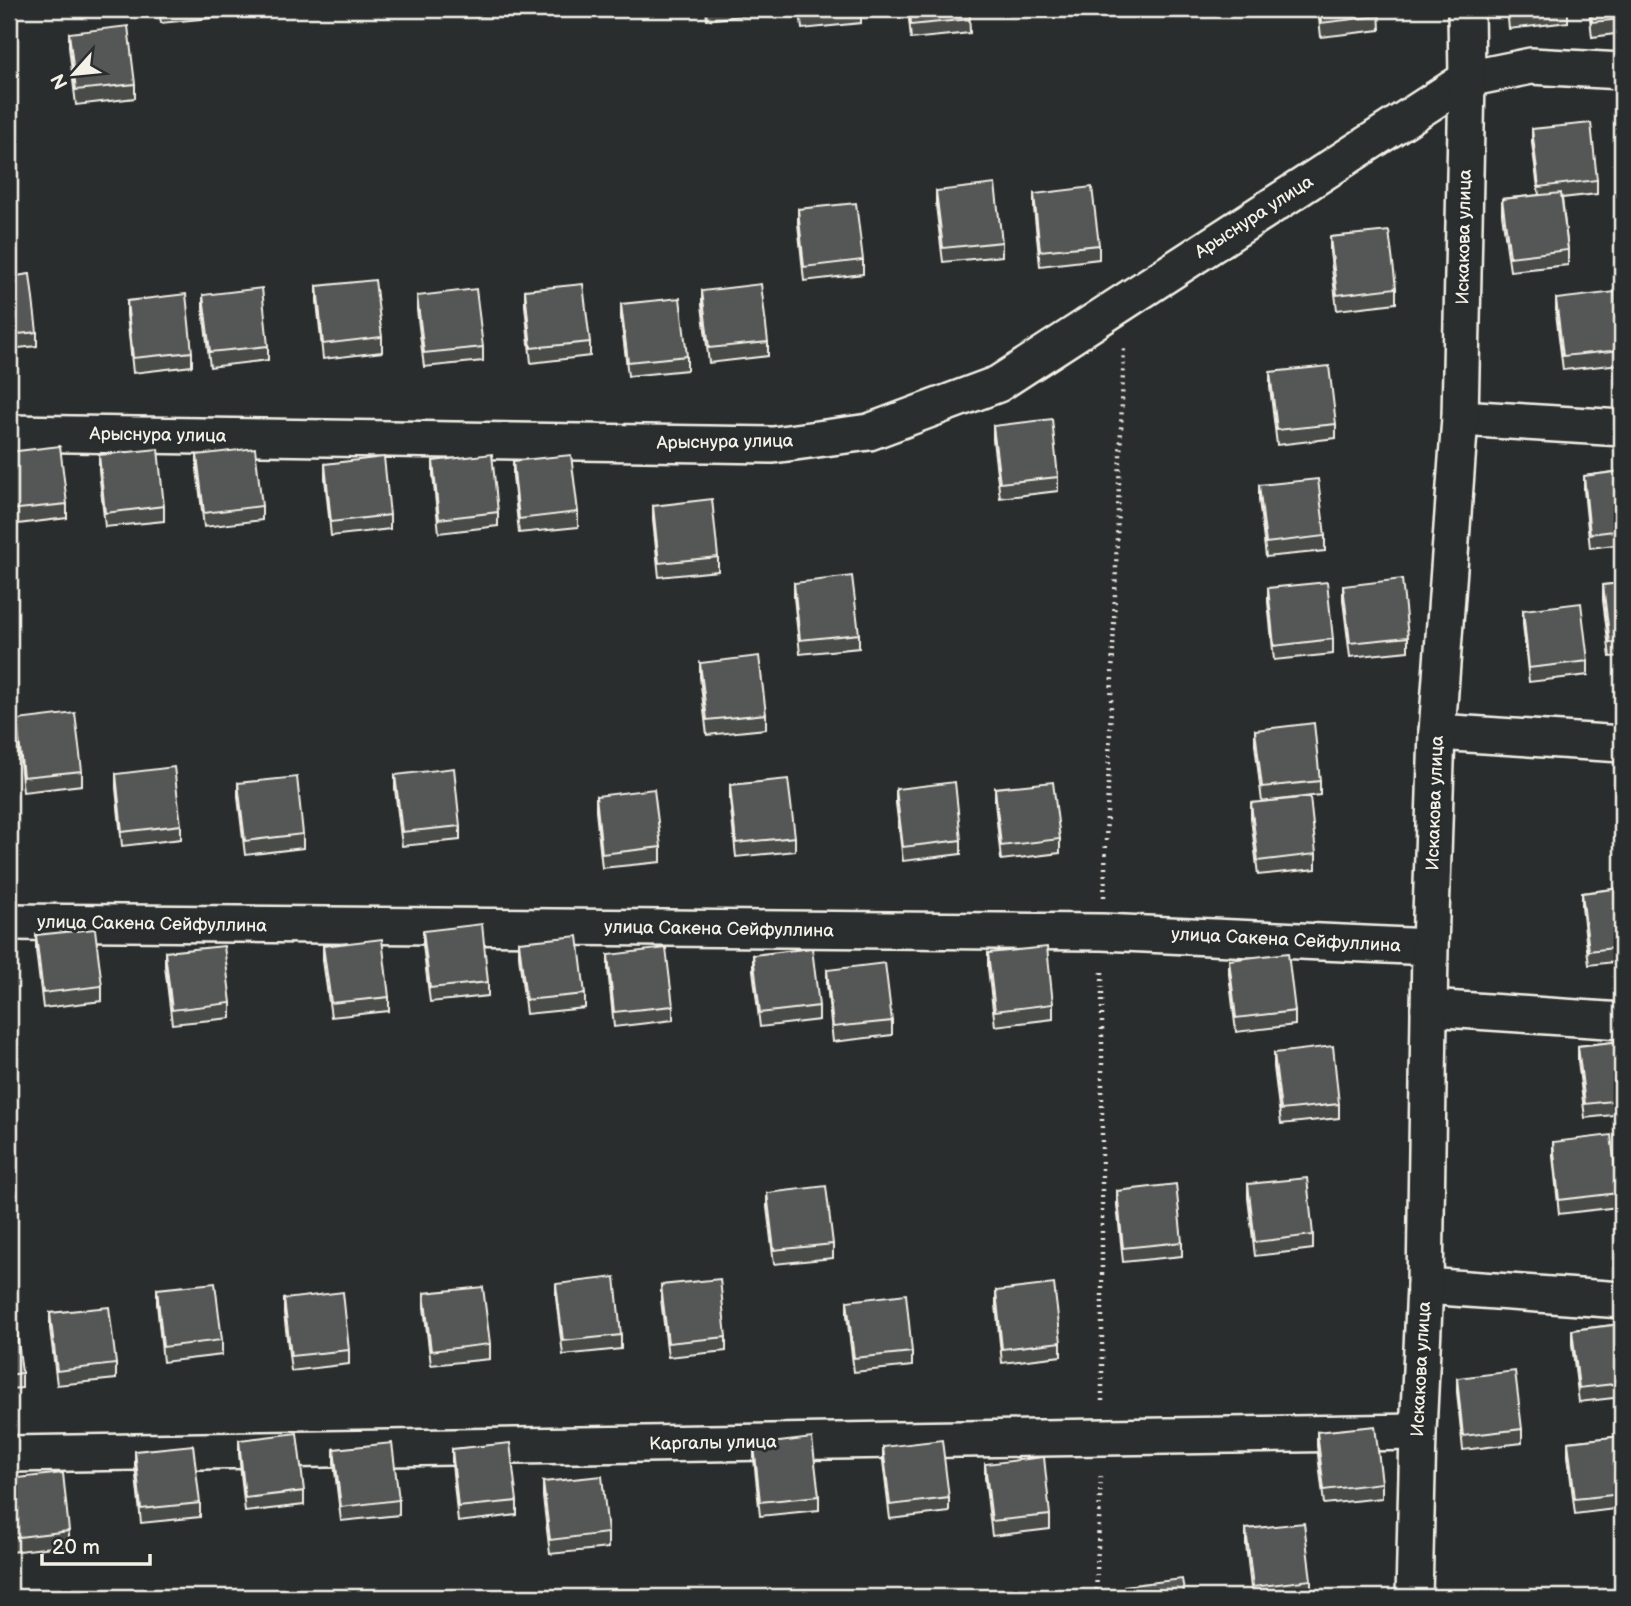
<svg xmlns="http://www.w3.org/2000/svg" width="1631" height="1606" viewBox="0 0 1631 1606" font-family="'Balsamiq Sans',sans-serif">
<style>
.lines{fill:none;stroke-linecap:round;stroke-linejoin:round}
.street-casing{stroke:#f4f1e8;stroke-width:40}
.path{stroke:#f4f1e8;stroke-width:4.5;stroke-dasharray:2 5;stroke-linecap:butt}
.street{stroke:#2a2d2e;stroke-width:35}
.wall{fill:#494b4a;stroke:#f4f1e8;stroke-width:2}
.building{fill:#555756;stroke:#f4f1e8;stroke-width:2}
.labels{text-anchor:middle;dominant-baseline:central;stroke-width:6;stroke-linejoin:round;paint-order:stroke}
.street-label{font-size:18px;fill:#f4f1e8;stroke:#2a2d2e}
</style>
<rect width="100%" height="100%" fill="#2a2d2e"/>
<filter id="ink" filterUnits="userSpaceOnUse"><feTurbulence type="fractalNoise" baseFrequency=".0143" numOctaves="2"/><feDisplacementMap in="SourceGraphic" scale="14" xChannelSelector="R" yChannelSelector="G"/><feConvolveMatrix kernelMatrix="1 2 1 2 8 2 1 2 1" color-interpolation-filters="sRGB"/></filter>
<g filter="url(#ink)">
<g class="lines">
<defs>
<g id="street">
<path d="M1460 418 1622 428"/>
<path d="M9 433 773 445 869 432 998 384 1467 79 1531 66 1622 71"/>
<path d="M1437 732 1622 744"/>
<path d="M9 922 1102 932 1430 947"/>
<path d="M1429 1008 1622 1021"/>
<path d="M1425 1286 1622 1300"/>
<path d="M9 1454 1418 1432"/>
<path d="M1414 1597 1418 1432 1425 1286 1430 947 1437 732 1460 418 1467 79 1466 9"/>
</g>
</defs>
<!-- street casing -->
<use href="#street" class="street-casing"/>
<!-- path -->
<g class="path">
<path d="M1104 897 1124 346"/>
<path d="M1102 1401V968"/>
<path d="M1096 1597 1101 1472"/>
</g>
<!-- street -->
<use href="#street" class="street"/>
</g>
<!-- wall -->
<g class="wall">
<path d="M159 9H220V17L161 23Z"/>
<path d="M377 9H428L378 14Z"/>
<path d="M474 9H534V10L475 17Z"/>
<path d="M594 9H642L594 14Z"/>
<path d="M706 9H766V13L707 20Z"/>
<path d="M800 9H861V23L802 29Z"/>
<path d="M908 9H969L970 33 911 39Z"/>
<path d="M1318 9H1379L1380 30 1321 37Z"/>
<path d="M1507 9H1568V22L1509 29Z"/>
<path d="M1589 9H1622V33L1592 37Z"/>
<path d="M69 33 135 84V98L76 105 69 47Z"/>
<path d="M1532 129 1597 180V194L1562 198 1568 250V265L1510 271 1502 214V199L1539 195 1532 143Z"/>
<path d="M936 191 1002 242V256L943 262 936 205Z"/>
<path d="M1034 194 1099 245V259L1040 266 1034 208Z"/>
<path d="M798 209 863 260V274L804 281 798 223Z"/>
<path d="M1330 237 1396 288V303L1337 310 1330 252Z"/>
<path d="M9 277 37 332V346L9 349Z"/>
<path d="M317 286 382 337V352L323 359 317 301Z"/>
<path d="M525 290 590 342V356L531 363 525 305Z"/>
<path d="M702 291 768 342V356L709 363 702 305Z"/>
<path d="M203 295 268 346V360L210 367 203 309Z"/>
<path d="M417 296 483 347V361L424 367 417 310Z"/>
<path d="M1556 299 1621 350V364L1563 370 1556 313Z"/>
<path d="M127 301 192 352V366L133 373 127 315Z"/>
<path d="M621 304 687 356V370L628 376 621 318Z"/>
<path d="M1270 372 1336 424V438L1277 445 1270 387Z"/>
<path d="M993 426 1058 477V491L1000 498 993 440Z"/>
<path d="M9 452 67 504V518L9 525Z"/>
<path d="M99 455 164 506V521L105 527 99 470Z"/>
<path d="M197 455 262 506V520L204 527 197 469Z"/>
<path d="M433 461 498 512V526L439 533 433 475Z"/>
<path d="M513 461 578 512V527L519 533 513 476Z"/>
<path d="M325 464 390 515V529L331 536 325 478Z"/>
<path d="M1622 471V544L1590 548 1584 490V476Z"/>
<path d="M1259 485 1325 536V551L1266 557 1259 500Z"/>
<path d="M653 506 718 557V571L659 577 653 520Z"/>
<path d="M794 583 859 634V648L800 654 794 597Z"/>
<path d="M1622 583V656L1610 657 1603 600V585Z"/>
<path d="M1343 586 1408 637V651L1350 657 1343 600Z"/>
<path d="M1268 588 1333 639V654L1274 660 1268 602Z"/>
<path d="M1523 610 1588 661V675L1529 682 1523 624Z"/>
<path d="M700 663 766 714V729L707 735 700 677Z"/>
<path d="M17 720 82 771V785L23 792 17 734Z"/>
<path d="M1255 730 1320 781V795L1262 802 1255 744Z"/>
<path d="M116 774 181 825V839L122 846 116 788Z"/>
<path d="M395 775 460 826V840L402 846 395 789Z"/>
<path d="M238 783 303 834V848L245 855 238 797Z"/>
<path d="M730 785 795 837V851L736 857 730 800Z"/>
<path d="M995 788 1060 839V853L1001 860 995 802Z"/>
<path d="M896 789 961 840V854L903 861 896 803Z"/>
<path d="M596 796 661 847V862L602 868 596 811Z"/>
<path d="M1251 803 1316 854V869L1258 875 1251 818Z"/>
<path d="M1622 888V961L1589 965 1582 907V893Z"/>
<path d="M423 931 488 982V996L430 1002 423 945Z"/>
<path d="M36 935 102 986V1001L43 1008 36 950Z"/>
<path d="M519 942 585 994V1008L526 1014 519 956Z"/>
<path d="M323 946 389 997V1011L331 1017 323 960Z"/>
<path d="M165 952 231 1003V1018L172 1024 165 966Z"/>
<path d="M988 953 1053 1004V1019L995 1026 988 968Z"/>
<path d="M608 955 673 1006V1020L614 1027 608 969Z"/>
<path d="M753 955 819 1006V1020L760 1027 753 970Z"/>
<path d="M1229 960 1295 1011V1025L1236 1032 1229 974Z"/>
<path d="M827 970 892 1021V1035L833 1042 827 984Z"/>
<path d="M1622 1041V1114L1585 1118 1578 1061V1046Z"/>
<path d="M1274 1053 1339 1104V1118L1281 1124 1274 1067Z"/>
<path d="M1553 1142 1618 1193V1207L1559 1214 1553 1156Z"/>
<path d="M1248 1184 1313 1235V1249L1255 1256 1248 1198Z"/>
<path d="M1117 1191 1182 1242V1256L1123 1262 1117 1205Z"/>
<path d="M767 1193 833 1244V1258L774 1264 767 1207Z"/>
<path d="M556 1284 621 1335V1349L563 1355 556 1298Z"/>
<path d="M661 1285 726 1337V1351L668 1357 661 1299Z"/>
<path d="M157 1289 222 1340V1355L163 1362 157 1304Z"/>
<path d="M996 1291 1061 1342V1356L1002 1363 996 1305Z"/>
<path d="M424 1293 490 1344V1359L431 1365 424 1307Z"/>
<path d="M284 1299 349 1350V1364L291 1371 284 1313Z"/>
<path d="M847 1301 912 1352V1366L854 1372 847 1315Z"/>
<path d="M50 1313 116 1364V1379L57 1385 50 1328Z"/>
<path d="M9 1317 22 1373V1388L9 1389Z"/>
<path d="M1622 1324V1397L1579 1402 1572 1344V1330Z"/>
<path d="M1457 1378 1522 1429V1443L1463 1450 1457 1392Z"/>
<path d="M1317 1432 1382 1483V1498L1324 1504 1317 1446Z"/>
<path d="M1622 1436V1508L1575 1514 1568 1456V1442Z"/>
<path d="M239 1440 304 1491V1505L245 1512 239 1454Z"/>
<path d="M754 1445 819 1496V1510L760 1516 754 1459Z"/>
<path d="M883 1447 949 1498V1512L890 1519 883 1461Z"/>
<path d="M334 1449 399 1500V1515L341 1521 334 1463Z"/>
<path d="M452 1449 517 1501V1515L458 1522 452 1464Z"/>
<path d="M135 1451 200 1503V1517L141 1523 135 1466Z"/>
<path d="M985 1464 1050 1515V1529L992 1536 985 1478Z"/>
<path d="M9 1479 69 1531V1545L11 1552 9 1535Z"/>
<path d="M543 1482 608 1533V1548L550 1554 543 1497Z"/>
<path d="M1246 1529 1311 1580V1595L1286 1597H1252L1246 1544Z"/>
</g>
<!-- building -->
<g class="building">
<path d="M801 9H856L802 15Z"/>
<path d="M910 9H969L970 19 911 25Z"/>
<path d="M1320 9H1379L1380 16 1321 23Z"/>
<path d="M1509 9H1562L1509 15Z"/>
<path d="M1591 9H1622V19L1592 22Z"/>
<path d="M128 26 135 84 76 90 69 33Z"/>
<path d="M1591 123 1597 180 1539 187 1532 129Z"/>
<path d="M995 184 1002 242 943 248 936 191Z"/>
<path d="M1092 187 1099 245 1040 251 1034 194Z"/>
<path d="M1561 193 1568 250 1510 257 1502 199Z"/>
<path d="M856 203 863 260 804 267 798 209Z"/>
<path d="M1389 231 1396 288 1337 295 1330 237Z"/>
<path d="M30 274 37 332 9 335V277Z"/>
<path d="M375 280 382 337 323 344 317 286Z"/>
<path d="M583 284 590 342 531 348 525 290Z"/>
<path d="M761 284 768 342 709 348 702 291Z"/>
<path d="M262 288 268 346 210 352 203 295Z"/>
<path d="M476 289 483 347 424 353 417 296Z"/>
<path d="M1615 292 1621 350 1563 356 1556 299Z"/>
<path d="M186 294 192 352 133 358 127 301Z"/>
<path d="M680 298 687 356 628 362 621 304Z"/>
<path d="M1329 366 1336 424 1277 430 1270 372Z"/>
<path d="M1052 419 1058 477 1000 483 993 426Z"/>
<path d="M60 446 67 504 9 510V452Z"/>
<path d="M255 448 262 506 204 513 197 455Z"/>
<path d="M158 449 164 506 105 513 99 455Z"/>
<path d="M492 454 498 512 439 519 433 461Z"/>
<path d="M571 455 578 512 519 519 513 461Z"/>
<path d="M384 457 390 515 331 522 325 464Z"/>
<path d="M1622 471V530L1590 534 1584 476Z"/>
<path d="M1318 479 1325 536 1266 543 1259 485Z"/>
<path d="M712 499 718 557 659 563 653 506Z"/>
<path d="M852 576 859 634 800 640 794 583Z"/>
<path d="M1402 579 1408 637 1350 643 1343 586Z"/>
<path d="M1327 582 1333 639 1274 646 1268 588Z"/>
<path d="M1622 583V641L1610 643 1603 585Z"/>
<path d="M1581 603 1588 661 1529 668 1523 610Z"/>
<path d="M759 656 766 714 707 720 700 663Z"/>
<path d="M75 713 82 771 23 777 17 720Z"/>
<path d="M1314 723 1320 781 1262 787 1255 730Z"/>
<path d="M174 767 181 825 122 832 116 774Z"/>
<path d="M454 768 460 826 402 832 395 775Z"/>
<path d="M297 777 303 834 245 841 238 783Z"/>
<path d="M788 779 795 837 736 843 730 785Z"/>
<path d="M955 782 961 840 903 847 896 789Z"/>
<path d="M1053 782 1060 839 1001 846 995 788Z"/>
<path d="M654 789 661 847 602 854 596 796Z"/>
<path d="M1310 797 1316 854 1258 861 1251 803Z"/>
<path d="M1622 888V947L1589 951 1582 893Z"/>
<path d="M482 924 488 982 430 988 423 931Z"/>
<path d="M95 929 102 986 43 993 36 935Z"/>
<path d="M578 936 585 994 526 1000 519 942Z"/>
<path d="M382 939 389 997 331 1003 323 946Z"/>
<path d="M224 946 231 1003 172 1010 165 952Z"/>
<path d="M1047 947 1053 1004 995 1011 988 953Z"/>
<path d="M666 948 673 1006 614 1012 608 955Z"/>
<path d="M812 948 819 1006 760 1013 753 955Z"/>
<path d="M1288 953 1295 1011 1236 1018 1229 960Z"/>
<path d="M885 963 892 1021 833 1027 827 970Z"/>
<path d="M1622 1041V1100L1585 1104 1578 1046Z"/>
<path d="M1333 1046 1339 1104 1281 1110 1274 1053Z"/>
<path d="M1611 1135 1618 1193 1559 1200 1553 1142Z"/>
<path d="M1307 1178 1313 1235 1255 1242 1248 1184Z"/>
<path d="M1176 1184 1182 1242 1123 1248 1117 1191Z"/>
<path d="M826 1186 833 1244 774 1250 767 1193Z"/>
<path d="M615 1277 621 1335 563 1341 556 1284Z"/>
<path d="M720 1279 726 1337 668 1343 661 1285Z"/>
<path d="M215 1283 222 1340 163 1347 157 1289Z"/>
<path d="M1054 1284 1061 1342 1002 1349 996 1291Z"/>
<path d="M483 1287 490 1344 431 1351 424 1293Z"/>
<path d="M343 1292 349 1350 291 1356 284 1299Z"/>
<path d="M906 1294 912 1352 854 1358 847 1301Z"/>
<path d="M109 1307 116 1364 57 1371 50 1313Z"/>
<path d="M15 1316 22 1373 9 1375V1317Z"/>
<path d="M1622 1324V1383L1579 1388 1572 1330Z"/>
<path d="M1515 1371 1522 1429 1463 1436 1457 1378Z"/>
<path d="M1375 1426 1382 1483 1324 1490 1317 1432Z"/>
<path d="M297 1433 304 1491 245 1498 239 1440Z"/>
<path d="M1622 1436V1494L1575 1499 1568 1442Z"/>
<path d="M812 1438 819 1496 760 1502 754 1445Z"/>
<path d="M942 1440 949 1498 890 1505 883 1447Z"/>
<path d="M392 1443 399 1500 341 1507 334 1449Z"/>
<path d="M510 1443 517 1501 458 1507 452 1449Z"/>
<path d="M193 1445 200 1503 141 1509 135 1451Z"/>
<path d="M1044 1457 1050 1515 992 1521 985 1464Z"/>
<path d="M63 1473 69 1531 11 1538 9 1521V1479Z"/>
<path d="M602 1476 608 1533 550 1540 543 1482Z"/>
<path d="M1304 1523 1311 1580 1253 1587 1246 1529Z"/>
<path d="M1182 1579 1185 1597H1125L1124 1586Z"/>
</g>
</g>
<g class="labels">
<!-- street labels -->
<g class="street-label">
<text transform="translate(1254 217) rotate(-33)">Арыснура улица</text>
<text transform="translate(1464 237) rotate(-89)">Искакова улица</text>
<text transform="translate(158 435) rotate(1)">Арыснура улица</text>
<text transform="translate(725 442) rotate(-1)">Арыснура улица</text>
<text transform="translate(1435 803) rotate(-88)">Искакова улица</text>
<text transform="translate(152 924) rotate(1)">улица Сакена Сейфуллина</text>
<text transform="translate(719 929) rotate(1)">улица Сакена Сейфуллина</text>
<text transform="translate(1286 940) rotate(3)">улица Сакена Сейфуллина</text>
<text transform="translate(1421 1369) rotate(-87)">Искакова улица</text>
<text transform="translate(713 1443) rotate(-1)">Каргалы улица</text>
</g>
</g>
<!-- margin -->
<rect width="1631" height="1606" fill="none" stroke="#2a2d2e" stroke-width="35"/>
<rect x="18" y="18" width="1596" height="1571" fill="none" stroke="#f4f1e8" stroke-width="2.5" filter="url(#ink)"/>
<!-- north arrow -->
<g transform="translate(74 74) rotate(243)" stroke="#2a2d2e" stroke-width="5" paint-order="stroke">
<path d="M0-5L12 26L0 18L-12 26Z" fill="#f4f1e8"/>
<text y="-10" font-size="19" font-weight="bold" text-anchor="middle" fill="#f4f1e8">N</text>
</g>
<!-- scale -->
<path d="M42 1554v10h108v-10" fill="none" stroke="#f4f1e8" stroke-width="3.5"/>
<text x="52" y="1554" font-size="21" fill="#f4f1e8" stroke="#2a2d2e" stroke-width="5" paint-order="stroke">20 m</text>
</svg>
